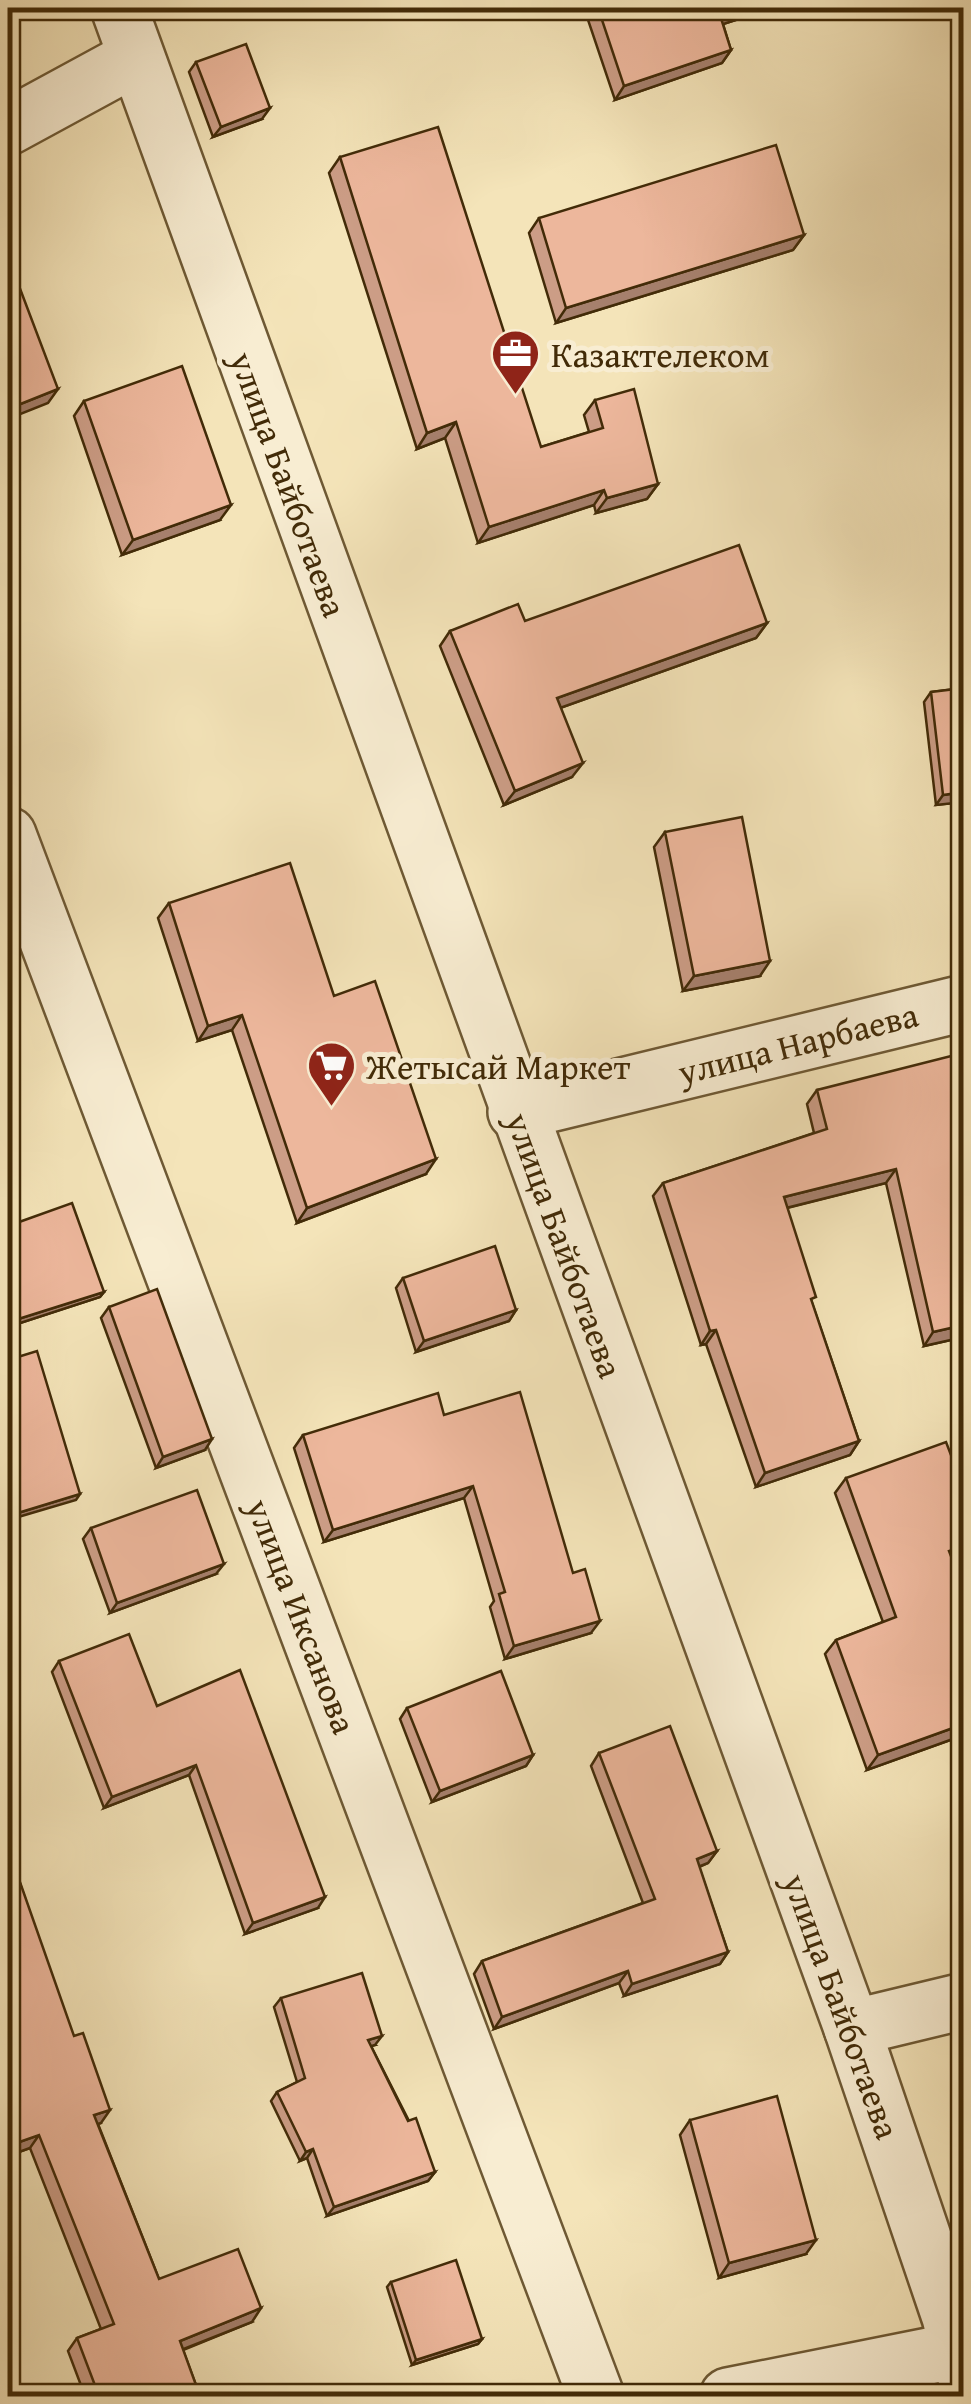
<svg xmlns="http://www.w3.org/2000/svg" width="971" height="2404" viewBox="0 0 971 2404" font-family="'Gentium Book Plus',serif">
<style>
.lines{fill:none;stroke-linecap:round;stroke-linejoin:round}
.street-casing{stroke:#6e5934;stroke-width:60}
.street{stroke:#f8edd2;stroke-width:55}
.wall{fill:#cc9d86;stroke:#422b08;stroke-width:2.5}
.shaded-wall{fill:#a6806d;stroke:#422b08;stroke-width:2.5}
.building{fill:#edb79c;stroke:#422b08;stroke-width:2.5}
.labels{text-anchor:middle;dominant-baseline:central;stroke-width:10;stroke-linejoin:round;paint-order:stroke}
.poi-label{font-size:35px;fill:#422b08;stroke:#f8edd2;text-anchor:start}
.street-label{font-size:35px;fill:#422b08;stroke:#f8edd2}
</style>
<rect width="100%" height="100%" fill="#f4e4b9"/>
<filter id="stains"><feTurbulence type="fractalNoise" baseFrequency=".002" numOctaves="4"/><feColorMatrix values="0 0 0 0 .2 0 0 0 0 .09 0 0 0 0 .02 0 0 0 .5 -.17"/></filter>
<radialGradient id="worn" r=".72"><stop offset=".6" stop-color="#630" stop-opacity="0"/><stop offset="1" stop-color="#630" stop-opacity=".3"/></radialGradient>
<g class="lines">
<defs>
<g id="street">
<path d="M119 8 852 2028 950 2317 964 2372"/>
<path d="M8 127 135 58"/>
<path d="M8 835 596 2396"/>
<path d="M516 1112 964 1003"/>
<path d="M852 2028 964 2001"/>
<path d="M728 2396 964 2349"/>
</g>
</defs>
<!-- street casing -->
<use href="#street" class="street-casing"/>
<!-- street -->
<use href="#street" class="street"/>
</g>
<!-- wall -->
<g class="wall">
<path d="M584 8H773L723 24 731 50 722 63 615 100Z"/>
<path d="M196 62 262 119 213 137 189 72Z"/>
<path d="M340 157 541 447 589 432 584 415 595 400 658 484 647 499 596 513 594 505 478 543 445 438 417 449 329 173Z"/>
<path d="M539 218 804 235 793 250 556 323 529 233Z"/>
<path d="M84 401 220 520 122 555 74 416Z"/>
<path d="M525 621 767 623 756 638 560 708 572 777 504 805 440 646 450 631Z"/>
<path d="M964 688V802L936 805 924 702 931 692Z"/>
<path d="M665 832 760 976 683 991 654 847Z"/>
<path d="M169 903 334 996 426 1174 297 1223 232 1030 198 1041 158 918Z"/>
<path d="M964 1072V1337L924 1346 886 1183 787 1208 812 1303 859 1441 850 1455 756 1487 706 1344 701 1345 653 1196 663 1183 814 1133 807 1104 817 1090Z"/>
<path d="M8 1226 104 1292 100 1297 8 1327Z"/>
<path d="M403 1278 516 1310 509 1321 416 1352 396 1288Z"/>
<path d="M109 1307 205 1450 156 1468 101 1318Z"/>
<path d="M444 1415 591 1633 505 1659 490 1607 494 1601 464 1498 324 1542 294 1448 303 1435Z"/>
<path d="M846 1478 952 1560 964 1590V1735L867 1770 825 1654 836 1640 883 1622 835 1493Z"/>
<path d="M91 1528 216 1574 110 1613 83 1539Z"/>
<path d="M59 1661 157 1706 318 1908 245 1934 189 1775 104 1808 52 1672Z"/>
<path d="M407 1708 533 1755 526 1766 432 1802 400 1719Z"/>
<path d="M599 1753 717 1851 708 1863 699 1867 728 1952 720 1964 624 1996 619 1983 494 2029 474 1974 482 1961 643 1903 591 1766Z"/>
<path d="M8 1848 101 2123 98 2124 159 2279 252 2322 183 2350 200 2396H85L68 2351 77 2338 101 2329 30 2148 8 2156Z"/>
<path d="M281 1998 375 2045 371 2046 435 2172 428 2181 327 2216 307 2158 300 2161 271 2101 277 2092 297 2082 274 2007Z"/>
<path d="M690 2120 806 2254 719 2278 680 2135Z"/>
<path d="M391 2282 482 2339 478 2344 412 2365 387 2287Z"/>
</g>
<!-- shaded-wall -->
<g class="shaded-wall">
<path d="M743 8H773L711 28 720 15Z"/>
<path d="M731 50 722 63 615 100 624 86Z"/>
<path d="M270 108 262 119 213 137 221 127Z"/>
<path d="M804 235 793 250 556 323 566 308Z"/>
<path d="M58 389 48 403 8 419V409Z"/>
<path d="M456 422 445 438 417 449 427 433Z"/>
<path d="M658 484 647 499 596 513 607 498Z"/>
<path d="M604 490 594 505 478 543 489 527Z"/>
<path d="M231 505 220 520 122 555 133 540Z"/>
<path d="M767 623 756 638 546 713 557 698Z"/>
<path d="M583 763 572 777 504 805 515 791Z"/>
<path d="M964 792V802L936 805 943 795Z"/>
<path d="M770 961 760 976 683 991 694 976Z"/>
<path d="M242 1015 232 1030 198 1041 208 1026Z"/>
<path d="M436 1159 426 1174 297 1223 307 1208Z"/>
<path d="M896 1169 886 1183 774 1211 784 1197Z"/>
<path d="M104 1292 100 1297 8 1327 12 1321Z"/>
<path d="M516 1310 509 1321 416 1352 424 1341Z"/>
<path d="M964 1325V1337L924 1346 933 1332Z"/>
<path d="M716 1330 706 1344 701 1345 710 1331Z"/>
<path d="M212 1439 205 1450 156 1468 163 1457Z"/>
<path d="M859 1441 850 1455 756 1487 765 1473Z"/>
<path d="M473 1486 464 1498 324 1542 333 1530Z"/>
<path d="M80 1494 76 1500 8 1520V1516Z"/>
<path d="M964 1546V1556L939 1566 949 1551Z"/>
<path d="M224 1564 216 1574 110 1613 117 1603Z"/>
<path d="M600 1621 591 1633 505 1659 514 1646Z"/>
<path d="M964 1724V1735L867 1770 878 1755Z"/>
<path d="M533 1755 526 1766 432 1802 440 1791Z"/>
<path d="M196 1765 189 1775 104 1808 112 1797Z"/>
<path d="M717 1851 708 1863 688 1871 697 1859Z"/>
<path d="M325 1897 318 1908 245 1934 253 1923Z"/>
<path d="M728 1952 720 1964 624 1996 632 1984Z"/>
<path d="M628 1971 619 1983 494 2029 502 2017Z"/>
<path d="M382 2036 375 2045 362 2049 368 2040Z"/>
<path d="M110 2110 101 2123 85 2128 94 2115Z"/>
<path d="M39 2135 30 2148 8 2156V2146Z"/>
<path d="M313 2149 307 2158 300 2161 306 2152Z"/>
<path d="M435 2172 428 2181 327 2216 334 2207Z"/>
<path d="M816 2240 806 2254 719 2278 729 2263Z"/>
<path d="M261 2308 252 2322 171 2354 180 2341Z"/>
<path d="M482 2339 478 2344 412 2365 416 2360Z"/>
</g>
<!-- building -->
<g class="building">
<path d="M598 8H743L720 15 731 50 624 86Z"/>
<path d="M246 44 270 108 221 127 196 62Z"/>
<path d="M438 127 541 447 603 428 595 400 634 389 658 484 607 498 604 490 489 527 456 422 427 433 340 157Z"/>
<path d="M776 145 804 235 566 308 539 218Z"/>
<path d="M19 286 58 389 8 409V290Z"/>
<path d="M182 366 231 505 133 540 84 401Z"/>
<path d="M739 545 767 623 557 698 583 763 515 791 450 631 518 604 525 621Z"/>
<path d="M964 688V792L943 795 931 692Z"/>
<path d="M742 817 770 961 694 976 665 832Z"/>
<path d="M290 863 334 996 375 981 436 1159 307 1208 242 1015 208 1026 169 903Z"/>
<path d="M959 1054 964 1072V1325L933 1332 896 1169 784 1197 816 1297 811 1299 859 1441 765 1473 716 1330 710 1331 663 1183 827 1129 817 1090Z"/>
<path d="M72 1203 104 1292 12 1321 8 1305V1226Z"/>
<path d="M495 1246 516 1310 424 1341 403 1278Z"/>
<path d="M157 1289 212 1439 163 1457 109 1307Z"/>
<path d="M37 1351 80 1494 8 1516V1360Z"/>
<path d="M520 1392 573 1573 585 1569 600 1621 514 1646 499 1594 505 1592 473 1486 333 1530 303 1435 438 1393 444 1415Z"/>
<path d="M946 1442 964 1489V1546L949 1551 964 1590V1724L878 1755 836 1640 896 1617 846 1478Z"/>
<path d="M197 1490 224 1564 117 1603 91 1528Z"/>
<path d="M129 1634 157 1706 240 1670 325 1897 253 1923 196 1765 112 1797 59 1661Z"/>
<path d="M501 1671 533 1755 440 1791 407 1708Z"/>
<path d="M670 1726 717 1851 697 1859 728 1952 632 1984 628 1971 502 2017 482 1961 655 1899 599 1753Z"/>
<path d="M8 1848 74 2036 83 2033 110 2110 94 2115 159 2279 238 2249 261 2308 180 2341 200 2396H99L77 2338 114 2324 39 2135 8 2146V2059L11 2058 8 2047Z"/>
<path d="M362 1973 382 2036 368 2040 408 2121 416 2118 435 2172 334 2207 313 2149 306 2152 277 2092 305 2078 281 1998Z"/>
<path d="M777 2096 816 2240 729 2263 690 2120Z"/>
<path d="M456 2260 482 2339 416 2360 391 2282Z"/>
</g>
<!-- icons -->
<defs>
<symbol id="office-pin" viewBox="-11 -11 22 30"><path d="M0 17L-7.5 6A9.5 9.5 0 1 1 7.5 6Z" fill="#8f2418" stroke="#f8edd2"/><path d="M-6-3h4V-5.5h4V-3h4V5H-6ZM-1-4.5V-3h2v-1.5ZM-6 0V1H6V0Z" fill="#fff"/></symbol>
<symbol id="supermarket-pin" viewBox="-11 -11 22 30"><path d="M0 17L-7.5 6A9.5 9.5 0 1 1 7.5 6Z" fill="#8f2418" stroke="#f8edd2"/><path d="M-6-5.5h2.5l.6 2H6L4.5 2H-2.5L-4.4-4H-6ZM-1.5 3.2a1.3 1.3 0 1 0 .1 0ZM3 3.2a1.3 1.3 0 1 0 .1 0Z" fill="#fff"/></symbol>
</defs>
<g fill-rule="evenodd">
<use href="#office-pin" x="488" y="326" width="55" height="75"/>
<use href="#supermarket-pin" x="304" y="1038" width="55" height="75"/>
</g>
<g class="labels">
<!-- poi labels -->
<g class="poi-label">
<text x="551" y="354">Казактелеком</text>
<text x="366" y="1066">Жетысай Маркет</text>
</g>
<!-- street labels -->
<g class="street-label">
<text transform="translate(289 484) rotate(70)">улица Байботаева</text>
<text transform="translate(798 1043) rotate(-14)">улица Нарбаева</text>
<text transform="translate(565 1245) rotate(70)">улица Байботаева</text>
<text transform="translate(302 1616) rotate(69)">улица Иксанова</text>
<text transform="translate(842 2006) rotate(70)">улица Байботаева</text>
</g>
</g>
<!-- margin -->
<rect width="971" height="2404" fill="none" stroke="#f4e4b9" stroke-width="40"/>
<rect x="10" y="10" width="951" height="2384" fill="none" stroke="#422b08" stroke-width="5"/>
<rect x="20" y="20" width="931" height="2364" fill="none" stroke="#422b08" stroke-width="2.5"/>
<rect width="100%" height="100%" filter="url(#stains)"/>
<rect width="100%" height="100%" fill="url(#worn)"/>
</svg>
